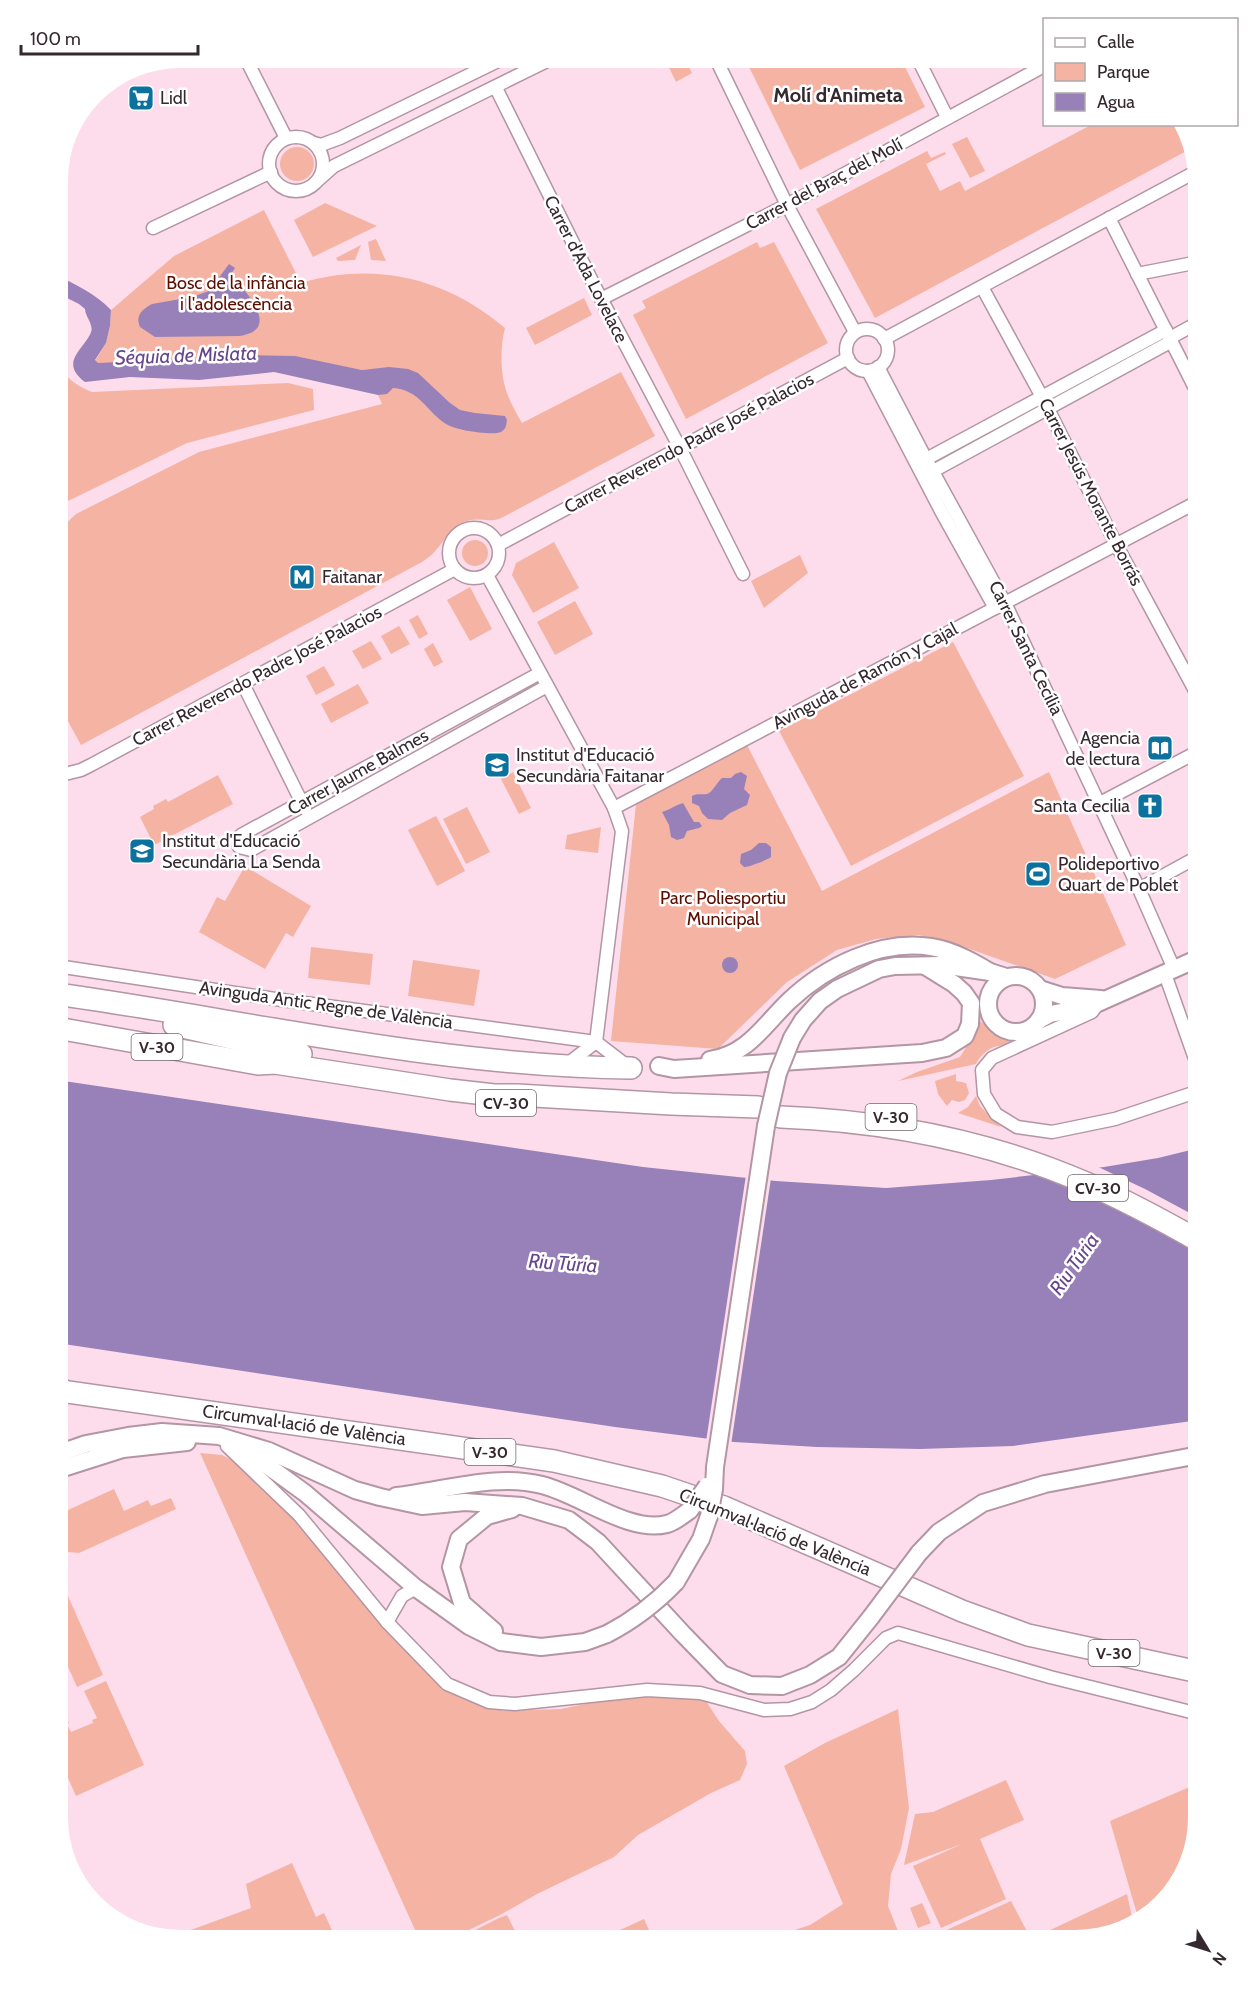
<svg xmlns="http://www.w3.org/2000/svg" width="1256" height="1998" viewBox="0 0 1256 1998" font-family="Cabin,sans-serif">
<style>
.green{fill:#f5b3a4}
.water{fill:#9881b9}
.pier{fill:#fdddec}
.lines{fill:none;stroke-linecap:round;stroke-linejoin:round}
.street-casing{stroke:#b395a3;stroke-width:15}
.secondary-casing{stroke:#b395a3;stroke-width:20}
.highway-casing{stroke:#b395a3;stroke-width:24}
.street{stroke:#fff;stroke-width:12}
.secondary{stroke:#fff;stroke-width:16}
.highway{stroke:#fff;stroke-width:21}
.secondary-bridge-casing{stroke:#b395a3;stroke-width:20;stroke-linecap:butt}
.secondary-bridge{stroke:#fff;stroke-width:16}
.labels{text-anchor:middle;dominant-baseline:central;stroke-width:5;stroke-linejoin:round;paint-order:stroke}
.shield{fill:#fff;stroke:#72696d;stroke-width:1.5}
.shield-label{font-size:16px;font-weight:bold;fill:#35292f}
.poi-label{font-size:18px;fill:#35292f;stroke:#fff;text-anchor:start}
.street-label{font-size:18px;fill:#35292f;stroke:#fff}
.park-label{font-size:18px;fill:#5d0d00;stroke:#fff}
.neighbourhood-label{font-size:20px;font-weight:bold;fill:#35292f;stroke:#fff}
.water-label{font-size:20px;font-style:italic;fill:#65458b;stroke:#fff}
</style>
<rect width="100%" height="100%" fill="#fdddec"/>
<!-- green -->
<g class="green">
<path d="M664 57H684L692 73 676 82Z"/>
<path d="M748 57H900L925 107 800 170 745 59Z"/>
<path d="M1093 124 1186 125 1192 148 875 318 816 209 927 151 931 158 945 152 946 154 926 164 940 191 960 181 965 191Z"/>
<path d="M967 137 985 171 970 178 952 144Z"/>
<circle cx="297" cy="164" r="17"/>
<path d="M325 203 377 226 313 257 294 220Z"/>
<path d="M264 210 301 283C375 261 446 278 505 328 500 347 500 374 507 393 511 404 517 414 522 423L621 372 655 436 507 515C503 517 498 520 494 520 482 521 473 517 462 523 444 533 441 551 422 562L81 745 57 701V660L60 658 57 655V532L76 514 199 452 382 404 378 395 374 369 362 370 339 366 247 355 221 360 139 361 98 364 95 361 106 343 110 326 111 310 174 256Z"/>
<path d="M376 239 386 261 371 260 368 242Z"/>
<path d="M757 242 760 248 774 242 828 343 686 419 633 315 646 308 642 301Z"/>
<path d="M361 245 355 260 338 261 336 258Z"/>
<path d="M584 298 592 315 535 345 526 328Z"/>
<path d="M57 366C68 379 77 386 92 392L288 383 313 389 314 410 187 443 66 502 57 511Z"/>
<circle cx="475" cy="553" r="13"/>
<path d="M554 542 579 588 533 613 512 575 516 563Z"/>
<path d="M800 555 808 573 764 608 751 581Z"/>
<path d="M470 587 492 629 470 641 447 600Z"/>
<path d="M575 601 593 634 555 655 537 622Z"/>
<path d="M418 615 428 634 419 639 409 620Z"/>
<path d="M399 626 410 644 391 654 381 636Z"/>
<path d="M371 641 382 659 363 669 352 651Z"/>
<path d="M953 642 1024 776 851 866 779 731Z"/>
<path d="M433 643 443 662 434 667 424 649Z"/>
<path d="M324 666 335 685 316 695 306 676Z"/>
<path d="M358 684 369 703 331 723 321 704Z"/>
<path d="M747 745 822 891 1049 772 1126 945 1055 979 964 947 919 935 876 939 837 950 787 982 718 1049 611 1041 636 804Z"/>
<path d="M513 772 531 808 519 814 501 779Z"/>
<path d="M218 775 233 804 154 845 140 817 154 809 153 806 166 799 168 802Z"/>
<path d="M467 807 490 852 466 864 443 819Z"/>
<path d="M436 816 465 871 437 886 408 830Z"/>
<path d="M601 827 598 853 565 849 567 835Z"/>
<path d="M245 866 311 906 293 937 286 933 265 969 199 932 217 897 225 901Z"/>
<path d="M311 947 373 954 370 985 308 978Z"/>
<path d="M413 960 480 970 474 1006 408 996Z"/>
<path d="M979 1020 997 1035 1015 1040 1007 1046C994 1043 981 1053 976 1064L898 1081 917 1072 960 1057 970 1041Z"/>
<path d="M956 1074V1081L966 1083 969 1093 965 1100 959 1102 952 1100 947 1106 938 1094 935 1081Z"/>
<path d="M976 1096 980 1106 1001 1127 958 1113 968 1107Z"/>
<path d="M200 1453 222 1455 230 1459 259 1484 306 1530 386 1630 445 1688 469 1700 504 1711 561 1709 599 1701 641 1696H678L703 1699 706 1701 719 1721 745 1751 747 1764 740 1780 711 1793 638 1835 614 1857 537 1894 500 1915 446 1941H420Z"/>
<path d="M114 1489 124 1511 148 1500 151 1506 171 1498 176 1509 79 1553 68 1552 57 1538V1515Z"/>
<path d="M64 1587 103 1675 77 1687 65 1660 57 1663V1589Z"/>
<path d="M106 1681 144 1765 76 1796 57 1753V1703L60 1702 69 1723 67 1724 71 1732 93 1723 92 1720 97 1718 84 1691Z"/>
<path d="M898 1709 909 1808 901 1849 891 1874 888 1906 902 1941H761L810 1925 843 1904 784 1766 825 1743Z"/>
<path d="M1006 1780 1024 1820 980 1839 1006 1899 941 1928 913 1866 962 1844 904 1865 915 1814 933 1812Z"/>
<path d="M1199 1783V1819L1179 1886 1139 1921 1110 1821Z"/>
<path d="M292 1863 316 1917 324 1913 337 1941H172L166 1939 251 1908 246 1884Z"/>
<path d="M1127 1894 1134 1926 1131 1928 1076 1941H922L1011 1901 1031 1939Z"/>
<path d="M922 1903 931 1923 918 1928 910 1908Z"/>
<path d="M507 1915 520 1941H453L499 1918Z"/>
<path d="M644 1919 654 1941H596Z"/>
</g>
<!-- water -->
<g class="water">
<path d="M229 264 235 268 231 274C244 290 283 329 240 336L155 337 140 327C135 316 142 309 152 304L192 297 209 291Z"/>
<path d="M57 275C76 285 96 294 111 310L110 326 106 343 95 360 98 363 139 361 221 360 247 355 295 356 362 370 389 367 408 369 418 373 450 403 460 410 475 413 505 416 507 420C506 426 506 429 501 432 492 436 455 430 446 424 426 411 420 390 393 388L387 394 378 395 274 372 199 380 130 377 85 382C58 362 85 349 91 332 94 325 85 316 85 309L79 304 57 293Z"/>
<path d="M741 772 747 776 744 789 750 795 747 805 730 813 722 820 708 819 702 813 699 806 692 803V796C698 793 701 795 707 794 713 792 717 782 722 778H731L735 774Z"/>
<path d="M683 803 694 822H699L702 826 699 828 687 831 684 838 677 840 671 837 669 825 662 812C670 810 675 805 683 803Z"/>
<path d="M759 843H766L771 847V857C767 860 749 867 744 867L740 863 741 854 751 850Z"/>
<circle cx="730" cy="965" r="8"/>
<path d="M57 1080 643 1167 776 1181 886 1188 991 1180 1104 1167 1158 1158 1199 1148V1420L1013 1446 920 1449 817 1447 734 1442 615 1427 57 1343Z"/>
</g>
<!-- pier -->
<g class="pier">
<path d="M1094 1165 1145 1189 1199 1218V1249L1040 1172Z"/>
<path d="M746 1175 771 1178 731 1445 706 1442Z"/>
</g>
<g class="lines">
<defs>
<g id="street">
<path d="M245 57 286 138"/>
<path d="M715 57 787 205 855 332"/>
<path d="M917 57 947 117"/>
<path d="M496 88 595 287 680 448 743 574"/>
<circle cx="296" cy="164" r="27"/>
<path d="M314 143 321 145 340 138 506 57"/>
<path d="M316 182 334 166 555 57"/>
<path d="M1109 218 1199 396"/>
<path d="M153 228 271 172"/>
<path d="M1137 274 1199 262"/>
<path d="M982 287 1042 397 1117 546 1199 698"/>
<path d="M601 299 787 205 1044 66"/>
<circle cx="867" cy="350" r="21"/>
<path d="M1170 338 1199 322"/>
<path d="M884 339 1197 171"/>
<path d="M878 367 926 459 1005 603 1139 889 1174 969"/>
<path d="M868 371 941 511 995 608"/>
<path d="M917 464 1166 330"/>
<path d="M924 476 1172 341"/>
<circle cx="474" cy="553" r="25"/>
<path d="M498 545 848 358"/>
<path d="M487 575 614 808 622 831 596 1042"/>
<path d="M540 673 241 835 239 847 251 850 547 686"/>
<path d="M243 684 305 809"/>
<path d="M57 776 81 770 91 765 455 569"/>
<path d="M1100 803 1199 751"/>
<path d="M614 808 1199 501"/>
<path d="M1139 889 1199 856"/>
<path d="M57 966 282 1000 596 1042"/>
<path d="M1165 974 1199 1070"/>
<path d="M1095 1008 1092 1012 992 1058 982 1070 984 1094 996 1114 1017 1127 1052 1132 1115 1119 1199 1091"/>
<path d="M596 1042 626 1065"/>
<path d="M566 1065 596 1042"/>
<path d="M227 1446 299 1515 387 1622 447 1684 489 1702 515 1704 647 1690 700 1693 764 1710 790 1709 812 1702 831 1690 854 1670 886 1638 898 1633 1050 1677 1199 1714"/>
<path d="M387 1622 402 1596 416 1588"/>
</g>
<g id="secondary">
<circle cx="1016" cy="1004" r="28"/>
<path d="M1040 989 1062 996 1101 999"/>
<path d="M1039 1020 1050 1014 1089 1007 1199 958"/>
<path d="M792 1038 803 1020 820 1001 837 989 879 969 895 966 942 965 990 972 1006 977"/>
<path d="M710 1060C748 1054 763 1026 789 1001 825 967 880 939 931 947 952 950 972 961 990 972"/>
<path d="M659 1066 674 1069 922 1053 946 1048 965 1036 970 1024 971 1003 964 993 954 984 925 966"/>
<path d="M241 1453 261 1461 305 1493 416 1588 469 1626 501 1642 541 1647 585 1642 607 1634"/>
<path d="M57 1454 86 1444 128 1436 162 1432 219 1436 269 1451 355 1490 380 1497 422 1506 465 1502 522 1506 569 1520 598 1542 683 1634 722 1674 750 1685 782 1686 810 1675 839 1657 871 1617"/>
<path d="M57 1470 123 1449 187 1442"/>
<path d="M714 1489 715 1467 766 1126"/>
<path d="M396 1496C443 1491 495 1473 542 1485 579 1494 630 1534 667 1524 675 1522 683 1515 690 1510"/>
<path d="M919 1553 939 1532 983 1503 1045 1484 1199 1455"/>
<path d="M676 1582 701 1539 709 1516"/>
<path d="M494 1631 462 1603 451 1567 459 1539 487 1516 512 1509"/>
</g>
<g id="highway">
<path d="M57 994C248 1021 437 1066 631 1068"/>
<path d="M174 1025 301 1054"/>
<path d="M57 1028 258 1064 275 1063 450 1090 494 1095H517L671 1104 758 1107"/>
<path d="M781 1117C885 1121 989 1141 1086 1183 1125 1200 1162 1220 1199 1241"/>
<path d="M57 1388 68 1392 554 1461 662 1486 724 1507 962 1611 1028 1635 1199 1672"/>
</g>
</defs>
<!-- street casing -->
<use href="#street" class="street-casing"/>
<!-- secondary casing -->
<use href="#secondary" class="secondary-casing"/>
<!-- highway casing -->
<use href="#highway" class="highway-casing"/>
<!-- street -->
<use href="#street" class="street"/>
<!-- secondary -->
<use href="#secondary" class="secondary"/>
<!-- highway -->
<use href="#highway" class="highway"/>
<defs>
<g id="secondary-bridge">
<path d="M766 1126 778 1073 792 1038"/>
<path d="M690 1510 707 1486"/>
<path d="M709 1516 714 1489"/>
<path d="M871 1617 919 1553"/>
<path d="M607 1634C634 1620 655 1604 676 1582"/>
</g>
</defs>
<!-- secondary-bridge casing -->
<use href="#secondary-bridge" class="secondary-bridge-casing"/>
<!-- secondary-bridge -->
<use href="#secondary-bridge" class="secondary-bridge"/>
</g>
<!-- icons -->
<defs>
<symbol id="supermarket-square" viewBox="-11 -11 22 22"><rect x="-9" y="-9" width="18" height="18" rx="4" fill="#0d719e" stroke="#fff"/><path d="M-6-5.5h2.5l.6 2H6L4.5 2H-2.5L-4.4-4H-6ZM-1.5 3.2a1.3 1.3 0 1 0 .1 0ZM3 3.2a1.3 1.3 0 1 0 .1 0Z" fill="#fff"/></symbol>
<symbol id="metro-square" viewBox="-11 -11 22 22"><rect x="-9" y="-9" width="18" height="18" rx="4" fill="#0d719e" stroke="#fff"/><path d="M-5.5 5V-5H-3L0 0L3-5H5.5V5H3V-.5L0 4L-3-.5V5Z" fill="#fff"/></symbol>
<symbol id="library-square" viewBox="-11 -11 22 22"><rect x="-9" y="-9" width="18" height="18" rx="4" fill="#0d719e" stroke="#fff"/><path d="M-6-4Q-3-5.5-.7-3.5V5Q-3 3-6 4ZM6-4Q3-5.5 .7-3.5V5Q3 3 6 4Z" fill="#fff"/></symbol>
<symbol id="school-square" viewBox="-11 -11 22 22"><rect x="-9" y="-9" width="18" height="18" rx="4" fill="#0d719e" stroke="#fff"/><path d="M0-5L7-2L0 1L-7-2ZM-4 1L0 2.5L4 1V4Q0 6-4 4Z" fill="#fff"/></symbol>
<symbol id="church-square" viewBox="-11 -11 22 22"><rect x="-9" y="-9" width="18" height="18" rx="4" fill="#0d719e" stroke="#fff"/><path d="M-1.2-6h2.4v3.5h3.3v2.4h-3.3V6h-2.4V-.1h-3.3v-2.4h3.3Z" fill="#fff"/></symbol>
<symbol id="stadium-square" viewBox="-11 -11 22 22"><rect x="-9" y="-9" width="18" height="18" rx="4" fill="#0d719e" stroke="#fff"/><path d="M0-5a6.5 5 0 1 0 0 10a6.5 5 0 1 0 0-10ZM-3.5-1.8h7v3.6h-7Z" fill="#fff"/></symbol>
</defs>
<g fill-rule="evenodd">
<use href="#supermarket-square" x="126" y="83" width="30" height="30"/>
<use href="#metro-square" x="287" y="562" width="30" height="30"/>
<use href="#library-square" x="1145" y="733" width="30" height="30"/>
<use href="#school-square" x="482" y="750" width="30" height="30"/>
<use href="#church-square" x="1135" y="791" width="30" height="30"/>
<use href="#school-square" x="127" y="836" width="30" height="30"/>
<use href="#stadium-square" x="1023" y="859" width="30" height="30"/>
</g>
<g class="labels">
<!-- shield labels -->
<g class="shield">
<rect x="131.5" y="1034" width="51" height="26" rx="4.5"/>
<rect x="476" y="1090" width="60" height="26" rx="4.5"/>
<rect x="865.5" y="1104" width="51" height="26" rx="4.5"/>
<rect x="1068" y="1175" width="60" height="26" rx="4.5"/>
<rect x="464.5" y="1439" width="51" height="26" rx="4.5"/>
<rect x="1088.5" y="1640" width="51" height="26" rx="4.5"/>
</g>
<g class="shield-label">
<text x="157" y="1047">V-30</text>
<text x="506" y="1103">CV-30</text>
<text x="891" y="1117">V-30</text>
<text x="1098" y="1188">CV-30</text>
<text x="490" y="1452">V-30</text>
<text x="1114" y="1653">V-30</text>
</g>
<!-- poi labels -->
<g class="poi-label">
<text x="160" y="98">Lidl</text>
<text x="322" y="577">Faitanar</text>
<text x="1140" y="738" text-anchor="end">Agencia<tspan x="1140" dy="21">de lectura</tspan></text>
<text x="516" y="755">Institut d'Educació<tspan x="516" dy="21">Secundària Faitanar</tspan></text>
<text x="1130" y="806" text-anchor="end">Santa Cecilia</text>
<text x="162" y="841">Institut d'Educació<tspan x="162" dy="21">Secundària La Senda</tspan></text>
<text x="1058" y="864">Polideportivo<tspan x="1058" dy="21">Quart de Poblet</tspan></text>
</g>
<!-- street labels -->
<g class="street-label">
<text transform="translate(824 184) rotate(-28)">Carrer del Braç del Molí</text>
<text transform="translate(586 269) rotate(63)">Carrer d'Ada Lovelace</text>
<text transform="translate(689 443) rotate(-28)">Carrer Reverendo Padre José Palacios</text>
<text transform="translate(1091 492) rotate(63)">Carrer Jesús Morante Borrás</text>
<text transform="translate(1026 648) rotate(64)">Carrer Santa Cecília</text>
<text transform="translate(257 676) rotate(-28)">Carrer Reverendo Padre José Palacios</text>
<text transform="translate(865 676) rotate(-28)">Avinguda de Ramón y Cajal</text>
<text transform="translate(358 772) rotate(-29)">Carrer Jaume Balmes</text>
<text transform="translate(326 1005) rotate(8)">Avinguda Antic Regne de València</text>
<text transform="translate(304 1425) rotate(8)">Circumval·lació de València</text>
<text transform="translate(775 1532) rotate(22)">Circumval·lació de València</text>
</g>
<!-- park labels -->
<g class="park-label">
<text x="236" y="283">Bosc de la infància<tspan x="236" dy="21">i l'adolescència</tspan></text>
<text x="723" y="898">Parc Poliesportiu<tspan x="723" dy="21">Municipal</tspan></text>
</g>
<!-- neighbourhood labels -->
<g class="neighbourhood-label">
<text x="838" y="95">Molí d'Animeta</text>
</g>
<!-- water labels -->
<g class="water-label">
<text transform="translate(186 355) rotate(-2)">Séquia de Mislata</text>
<text transform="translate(563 1263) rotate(4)">Riu Túria</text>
<text transform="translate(1074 1264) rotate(-55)">Riu Túria</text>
</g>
</g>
<!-- crop -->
<path d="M0 0H1256V1998H0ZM180 68H1076A112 112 0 0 1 1188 180V1818A112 112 0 0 1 1076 1930H180A112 112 0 0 1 68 1818V180A112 112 0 0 1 180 68Z" fill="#fff" fill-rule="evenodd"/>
<!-- legend -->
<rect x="1043" y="18" width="195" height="108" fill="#ffffff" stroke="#aea9ac" stroke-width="1.5"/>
<rect x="1055" y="38" width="30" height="9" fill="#ffffff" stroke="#aea9ac" stroke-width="1.5"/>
<text x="1097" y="48" font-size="18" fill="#35292f">Calle</text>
<rect x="1055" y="63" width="30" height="18" fill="#f5b3a4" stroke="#aea9ac" stroke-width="1.5"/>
<text x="1097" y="78" font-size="18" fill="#35292f">Parque</text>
<rect x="1055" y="93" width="30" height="18" fill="#9881b9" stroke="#aea9ac" stroke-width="1.5"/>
<text x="1097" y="108" font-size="18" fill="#35292f">Agua</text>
<!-- north arrow -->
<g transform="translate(1208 1950) rotate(128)" stroke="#ffffff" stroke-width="4.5" paint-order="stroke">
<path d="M0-4.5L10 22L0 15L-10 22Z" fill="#35292f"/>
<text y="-9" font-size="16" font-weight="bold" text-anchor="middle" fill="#35292f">N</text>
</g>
<!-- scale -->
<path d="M21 45v9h177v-9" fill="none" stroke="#35292f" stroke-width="3"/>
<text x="30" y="45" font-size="18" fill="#35292f" stroke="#ffffff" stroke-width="4.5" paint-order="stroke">100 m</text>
</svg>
